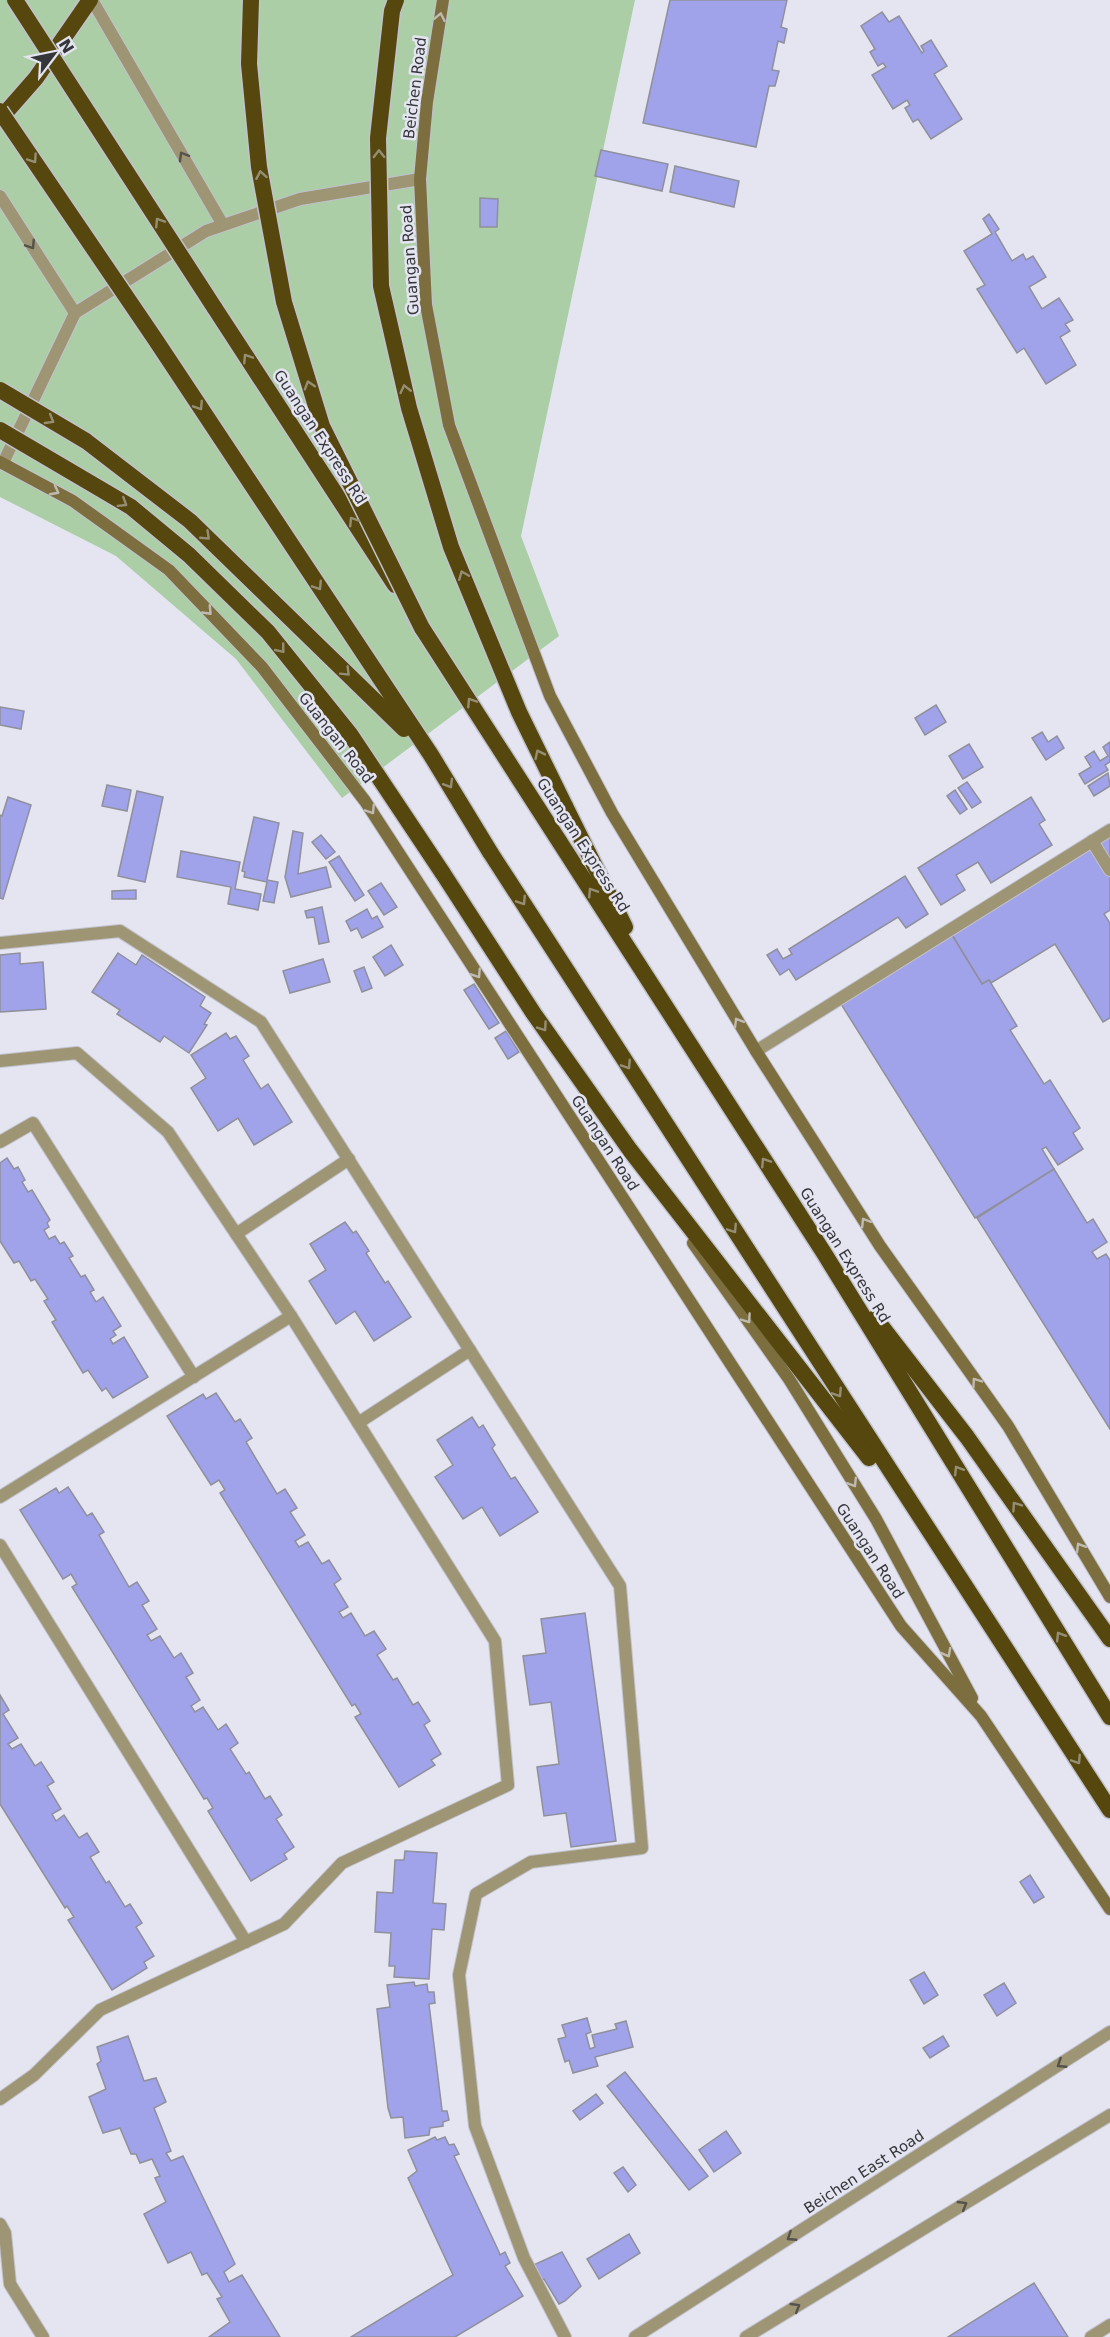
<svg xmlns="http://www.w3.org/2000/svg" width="1110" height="2337" viewBox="0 0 1110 2337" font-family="'DejaVu Sans',sans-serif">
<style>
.green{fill:#abcea7}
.building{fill:#a0a3ea;stroke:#8f909b;stroke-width:1.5}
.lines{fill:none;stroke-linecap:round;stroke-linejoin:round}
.minor-casing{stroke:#c1c2cc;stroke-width:14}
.tertiary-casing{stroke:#c1c2cc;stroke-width:14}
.secondary-casing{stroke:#c1c2cc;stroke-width:14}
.trunk-casing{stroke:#c1c2cc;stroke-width:19}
.minor{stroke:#9e9575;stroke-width:12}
.tertiary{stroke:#9e9575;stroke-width:12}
.secondary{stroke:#7c6e3e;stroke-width:12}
.trunk{stroke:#55470e;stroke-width:16}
.trunk-bridge-casing{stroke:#c1c2cc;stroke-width:19;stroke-linecap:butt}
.trunk-bridge{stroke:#55470e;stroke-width:16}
.oneway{stroke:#c0bbb2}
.oneway2{stroke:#958e74}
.oneway3{stroke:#54524c}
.labels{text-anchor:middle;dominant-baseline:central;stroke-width:5;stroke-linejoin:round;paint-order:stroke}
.street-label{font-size:15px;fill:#35363a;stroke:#e4e5f1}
</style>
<rect width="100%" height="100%" fill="#e4e5f1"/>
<!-- green -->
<path class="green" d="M0 0H635L521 536 559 636 342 798 236 659 116 556 0 497Z"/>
<!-- building -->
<g class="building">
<path d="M670 0H787L781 27 787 29 784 43 778 41 772 70 779 71 775 86H769L756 147 643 123Z"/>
<path d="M882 12 889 22 899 16 922 53 924 51 921 46 931 40 947 66 934 74 962 119 931 139 918 119 913 122 905 108 910 105 907 100 893 109 872 75 886 67 883 63 878 66 870 52 875 49 861 26Z"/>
<path d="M601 150 668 164 662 191 595 176Z"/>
<path d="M675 166 739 181 734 207 670 192Z"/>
<path d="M480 198 498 199 497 227H480Z"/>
<path d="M989 214 999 229 995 232 1012 261 1023 254 1026 260 1033 256 1046 277 1029 287 1042 309 1059 298 1073 320 1065 324 1070 331 1060 337 1076 365 1046 384 1024 348 1017 353 977 289 985 285 964 251 992 234 983 219Z"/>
<path d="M936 705 946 722 925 735 915 718Z"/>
<path d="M0 707 24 711 21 729 0 725Z"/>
<path d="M1042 732 1048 742 1057 736 1064 748 1046 760 1032 738Z"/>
<path d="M1110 742V762L1105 765 1108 770 1085 784 1079 774 1091 767 1085 757 1094 751 1100 761 1108 756 1103 747Z"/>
<path d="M969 744 983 767 963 779 949 756Z"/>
<path d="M1108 773 1110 786 1094 796 1088 786Z"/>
<path d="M967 782 981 802 972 808 958 788Z"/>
<path d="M107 785 131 790 127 811 102 806Z"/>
<path d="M955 790 967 809 960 814 947 796Z"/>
<path d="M137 791 163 797 145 882 118 876Z"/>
<path d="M8 797 31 805 3 899 0 898V815L2 816Z"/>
<path d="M1031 797 1045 820 1039 824 1052 845 991 883 978 862 956 875 965 890 941 905 918 868Z"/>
<path d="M254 817 279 823 267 880 278 882 274 903 263 901 267 882 244 877 245 872 242 871Z"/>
<path d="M293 831 303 833 298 874 326 867 331 887 291 897 285 877Z"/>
<path d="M1110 831V910L1104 914 1110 923V1018L1103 1022 1055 944 991 983 989 980 982 984 949 930Z"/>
<path d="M321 835 335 852 326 859 312 842Z"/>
<path d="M181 851 240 862 235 889 261 894 258 910 228 904 231 887 177 877Z"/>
<path d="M339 856 364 895 355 901 329 862Z"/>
<path d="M905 876 928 914 906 928 898 917 796 980 789 969 780 975 767 955 777 949 783 959 792 954 789 949Z"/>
<path d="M381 883 397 907 384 915 368 891Z"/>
<path d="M136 890V899H112V891Z"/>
<path d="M322 907 329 942 319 944 314 917 307 918 305 911Z"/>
<path d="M367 909 372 919 377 916 383 927 362 938 357 928 351 931 346 921Z"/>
<path d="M952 935 982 984 989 980 1017 1026 1010 1030 1044 1084 1050 1080 1080 1128 1073 1133 1083 1149 1058 1165 1046 1147 1042 1149 1054 1169 975 1218 841 1004Z"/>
<path d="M391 945 403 965 385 976 373 957Z"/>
<path d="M20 953V964L43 962 46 1009 0 1012V955Z"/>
<path d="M118 953 136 965 142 955 205 997 200 1006 211 1013 204 1024 207 1025 189 1053 164 1036 160 1042 117 1014 120 1010 92 992Z"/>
<path d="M323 959 330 982 290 993 283 971Z"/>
<path d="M364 967 372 988 362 992 354 971Z"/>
<path d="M474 984 499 1023 489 1029 464 990Z"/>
<path d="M506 1031 519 1052 508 1059 495 1038Z"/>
<path d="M226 1033 230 1039 236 1036 249 1056 243 1060 261 1089 268 1084 292 1122 254 1145 238 1118 218 1131 191 1088 206 1078 191 1055Z"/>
<path d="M7 1158 14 1169 18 1167 25 1180 22 1182 28 1192 32 1190 50 1220 47 1223 49 1227 44 1230 49 1239 55 1236 60 1244 64 1242 73 1256 69 1258 81 1277 85 1275 94 1290 90 1292 96 1302 103 1297 121 1326 113 1331 116 1335 110 1339 113 1344 124 1337 148 1377 113 1398 106 1388 102 1391 88 1370 83 1373 52 1322 56 1320 44 1301 48 1299 35 1279 31 1281 19 1261 14 1263 0 1241V1163Z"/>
<path d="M1054 1169 1087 1223 1093 1219 1107 1242 1092 1252 1097 1259 1106 1254 1110 1260V1429L977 1218Z"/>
<path d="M345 1222 353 1233 356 1231 369 1251 366 1253 385 1283 388 1281 411 1317 374 1341 355 1311 336 1324 309 1281 326 1270 310 1244Z"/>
<path d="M216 1393 235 1422 240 1419 252 1438 246 1442 277 1494 285 1489 297 1508 290 1512 305 1535 295 1541 299 1547 308 1542 322 1564 329 1560 341 1579 334 1584 348 1607 339 1612 343 1618 351 1613 365 1636 374 1631 386 1649 377 1655 393 1680 397 1678 413 1705 418 1702 430 1721 424 1725 441 1754 431 1760 435 1765 399 1787 355 1717 361 1714 355 1704 352 1706 220 1493 225 1490 219 1480 211 1485 167 1416 203 1394 206 1399Z"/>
<path d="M472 1417 479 1428 483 1425 495 1445 492 1448 511 1479 515 1477 538 1512 500 1536 482 1507 463 1519 435 1477 453 1465 437 1440Z"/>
<path d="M68 1487 87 1516 92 1513 104 1532 99 1535 129 1587 137 1582 149 1601 142 1605 157 1629 147 1635 151 1641 160 1636 174 1658 181 1653 193 1673 186 1677 200 1700 191 1706 195 1712 203 1707 218 1730 226 1724 238 1743 230 1749 246 1774 249 1772 265 1799 270 1796 282 1815 276 1819 294 1847 284 1854 287 1859 251 1881 208 1811 213 1808 207 1798 204 1799 72 1587 77 1584 71 1574 63 1579 20 1510 56 1488 59 1493Z"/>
<path d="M585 1613 616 1841 571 1847 566 1813 544 1816 537 1767 559 1764 551 1702 530 1705 523 1656 546 1653 541 1619Z"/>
<path d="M0 1695 9 1710 3 1714 18 1738 8 1744 12 1749 21 1744 35 1766 41 1762 54 1782 47 1786 61 1809 52 1814 56 1821 64 1815 79 1838 87 1833 99 1852 90 1857 106 1883 109 1881 125 1907 130 1904 142 1923 136 1927 154 1956 144 1962 147 1968 112 1990 68 1920 74 1917 67 1906 65 1908 0 1804Z"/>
<path d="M405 1851 437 1853 433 1903 446 1904 444 1930 432 1929 429 1979 394 1977 395 1966H389L391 1933 375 1932 377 1892 393 1893 395 1860H404Z"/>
<path d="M1030 1875 1044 1897 1034 1903 1020 1882Z"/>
<path d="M924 1972 938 1995 924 2004 910 1980Z"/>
<path d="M414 1982 415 1986 427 1984 428 1992H434L435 2003 429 2004 442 2110V2111H447L449 2120 443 2122V2126L430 2128 429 2135 405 2138 403 2117 391 2118 388 2108 377 2009 390 2007 387 1985Z"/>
<path d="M1004 1983 1016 2003 997 2016 984 1995Z"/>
<path d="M587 2018 591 2032 586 2034 590 2049 595 2047 592 2035 617 2029 615 2024 626 2021 633 2047 595 2057 598 2066 573 2073 569 2060 565 2062 558 2039 566 2037 562 2025Z"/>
<path d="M128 2036 144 2081 156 2078 166 2102 154 2108 171 2151 166 2153 171 2161 183 2156 235 2264 224 2272 229 2282 242 2275 280 2337H209L230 2322 217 2299 222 2297 207 2273 202 2275 191 2252 168 2263 144 2214 166 2202 155 2178 160 2176 152 2159 140 2163 136 2154H131L120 2128 103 2133 89 2097 106 2089 97 2064 101 2061 97 2047Z"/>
<path d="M943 2036 949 2046 930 2058 923 2048Z"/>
<path d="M625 2072 708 2176 689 2190 607 2086Z"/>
<path d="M596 2094 603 2103 580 2120 573 2111Z"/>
<path d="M726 2131 741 2153 714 2172 699 2150Z"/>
<path d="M435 2137 437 2140 445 2137 449 2145 454 2144 459 2154 454 2156 456 2160 499 2252 500 2255 505 2252 510 2263 505 2266 523 2296 455 2337H351L453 2275 408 2178 417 2171 408 2150Z"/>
<path d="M623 2167 636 2185 628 2192 614 2173Z"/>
<path d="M629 2234 640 2253 599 2279 587 2259Z"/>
<path d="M562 2252 581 2286 565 2301 559 2304 544 2279 538 2282 529 2267Z"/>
<path d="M1034 2283 1068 2337H948Z"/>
</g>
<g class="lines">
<defs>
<g id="minor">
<path d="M1092 841 1110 870"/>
<path d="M0 943 120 931 261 1022 620 1586 642 1848 531 1862 476 1894 459 1975 475 2126 524 2258 565 2337"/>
<path d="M756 1051 1110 830"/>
<path d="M0 1061 77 1053 168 1132 291 1316"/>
<path d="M0 1142 33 1123 194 1377"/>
<path d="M236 1234 349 1159"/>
<path d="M358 1423 470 1350"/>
<path d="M0 1497 291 1316 495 1641 508 1785 342 1863 284 1924 100 2010 34 2075 0 2099"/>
<path d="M0 1545 246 1942"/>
<path d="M0 2224 5 2233 10 2284 43 2337"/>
<path d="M1091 2337 1110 2325"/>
</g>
<g id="tertiary">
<path d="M92 0 223 225"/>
<path d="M0 196 75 313"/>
<path d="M3 463 75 313 206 231 300 199 420 179"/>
<path d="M635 2337 1110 2032"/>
<path d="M746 2337 1110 2115"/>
</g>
<g id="secondary">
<path d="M443 0 427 102 420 179 426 305 449 425 550 696 612 813 756 1051 880 1246 1008 1426 1110 1597"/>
<path d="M0 462 73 501 169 570 262 667 365 801 901 1626 981 1716 1110 1909"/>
<path d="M693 1243 789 1379 876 1519 972 1698"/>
</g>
<g id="trunk">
<path d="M0 119 36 78 90 0"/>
<path d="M214 307 395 585"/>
<path d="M415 617 824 1253 1110 1717"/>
<path d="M565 806 625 927"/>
<path d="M490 852 1110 1810"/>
<path d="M442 872 534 1014 630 1150 869 1458"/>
<path d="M875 1318 967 1437 1110 1639"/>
</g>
</defs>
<!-- minor casing -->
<use href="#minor" class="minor-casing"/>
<!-- tertiary casing -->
<use href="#tertiary" class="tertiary-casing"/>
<!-- secondary casing -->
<use href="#secondary" class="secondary-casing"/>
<!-- trunk casing -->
<use href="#trunk" class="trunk-casing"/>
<!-- minor -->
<use href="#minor" class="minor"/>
<!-- tertiary -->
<use href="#tertiary" class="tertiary"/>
<!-- secondary -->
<use href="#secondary" class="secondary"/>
<!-- trunk -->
<use href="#trunk" class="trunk"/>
<defs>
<g id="trunk-bridge">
<path d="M15 0 214 307"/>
<path d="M251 0 249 64 259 167 284 302 322 426 422 628"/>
<path d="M396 0 392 11 378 138 381 286 409 408 451 547 519 712 565 806"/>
<path d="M0 111 155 339 431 755 490 852"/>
<path d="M0 390 86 441 190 521 404 729"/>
<path d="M0 430 131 507 189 555 268 632 350 734 442 872"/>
</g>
</defs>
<!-- trunk-bridge casing -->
<use href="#trunk-bridge" class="trunk-bridge-casing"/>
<!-- trunk-bridge -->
<use href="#trunk-bridge" class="trunk-bridge"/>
</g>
<!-- one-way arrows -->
<defs><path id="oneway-chevron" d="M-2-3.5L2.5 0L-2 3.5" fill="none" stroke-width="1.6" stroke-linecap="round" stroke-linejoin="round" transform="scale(1.5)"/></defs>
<g class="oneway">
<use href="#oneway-chevron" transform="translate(440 17) rotate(-79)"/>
<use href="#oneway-chevron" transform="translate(55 491) rotate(28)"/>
<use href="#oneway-chevron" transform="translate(208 611) rotate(46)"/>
<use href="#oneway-chevron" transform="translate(371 810) rotate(57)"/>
<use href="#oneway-chevron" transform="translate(477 974) rotate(57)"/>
<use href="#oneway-chevron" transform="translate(738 1022) rotate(-121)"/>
<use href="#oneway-chevron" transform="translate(865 1222) rotate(-122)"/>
<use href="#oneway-chevron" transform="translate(747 1319) rotate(55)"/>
<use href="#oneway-chevron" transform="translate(976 1382) rotate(-125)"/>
<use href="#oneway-chevron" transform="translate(853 1483) rotate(58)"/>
<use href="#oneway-chevron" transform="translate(1080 1547) rotate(-121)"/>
<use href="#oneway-chevron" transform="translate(947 1653) rotate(62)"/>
</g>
<g class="oneway2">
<use href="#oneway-chevron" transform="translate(379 154) rotate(-91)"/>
<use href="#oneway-chevron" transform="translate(33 159) rotate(56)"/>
<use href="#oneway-chevron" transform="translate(261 175) rotate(-100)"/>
<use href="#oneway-chevron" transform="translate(159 222) rotate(-123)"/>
<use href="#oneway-chevron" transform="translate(247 358) rotate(-123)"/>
<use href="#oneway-chevron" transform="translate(309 385) rotate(-107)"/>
<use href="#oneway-chevron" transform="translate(405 389) rotate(-103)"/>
<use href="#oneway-chevron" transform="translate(199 406) rotate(57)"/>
<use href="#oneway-chevron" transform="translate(50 420) rotate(31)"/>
<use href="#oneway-chevron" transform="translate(123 503) rotate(32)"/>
<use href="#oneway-chevron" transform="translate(353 521) rotate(-123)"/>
<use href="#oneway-chevron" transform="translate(206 536) rotate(44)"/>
<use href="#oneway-chevron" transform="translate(463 575) rotate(-112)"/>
<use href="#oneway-chevron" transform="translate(318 586) rotate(57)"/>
<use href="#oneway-chevron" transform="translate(281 649) rotate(51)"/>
<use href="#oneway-chevron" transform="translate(346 672) rotate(45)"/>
<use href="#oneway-chevron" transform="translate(471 702) rotate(-123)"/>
<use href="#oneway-chevron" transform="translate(539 754) rotate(-116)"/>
<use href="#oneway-chevron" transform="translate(449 784) rotate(59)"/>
<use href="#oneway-chevron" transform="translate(592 892) rotate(-123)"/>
<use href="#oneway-chevron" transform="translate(522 901) rotate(57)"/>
<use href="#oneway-chevron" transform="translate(543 1027) rotate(55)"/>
<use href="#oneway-chevron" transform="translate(627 1065) rotate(57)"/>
<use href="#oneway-chevron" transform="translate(765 1162) rotate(-123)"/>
<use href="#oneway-chevron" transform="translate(733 1229) rotate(57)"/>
<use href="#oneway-chevron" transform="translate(838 1393) rotate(57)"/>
<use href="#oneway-chevron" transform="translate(958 1470) rotate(-122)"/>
<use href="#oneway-chevron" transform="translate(1016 1506) rotate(-125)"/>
<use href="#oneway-chevron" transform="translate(1060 1636) rotate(-122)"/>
<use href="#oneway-chevron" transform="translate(1077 1760) rotate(57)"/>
</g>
<g class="oneway3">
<use href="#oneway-chevron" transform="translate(183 156) rotate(-120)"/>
<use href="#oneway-chevron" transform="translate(31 245) rotate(57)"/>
<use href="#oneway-chevron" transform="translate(1061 2064) rotate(147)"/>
<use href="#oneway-chevron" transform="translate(963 2205) rotate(-31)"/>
<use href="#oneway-chevron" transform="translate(791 2237) rotate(147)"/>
<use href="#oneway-chevron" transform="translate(796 2307) rotate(-31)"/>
</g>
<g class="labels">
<!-- street labels -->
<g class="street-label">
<text transform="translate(415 88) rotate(-83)">Beichen Road</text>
<text transform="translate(410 260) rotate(-94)">Guangan Road</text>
<text transform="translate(320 437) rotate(57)">Guangan Express Rd</text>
<text transform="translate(336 738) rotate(52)">Guangan Road</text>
<text transform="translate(583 845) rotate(57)">Guangan Express Rd</text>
<text transform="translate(605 1143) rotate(57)">Guangan Road</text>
<text transform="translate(845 1255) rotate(58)">Guangan Express Rd</text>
<text transform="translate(870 1551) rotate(57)">Guangan Road</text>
<text transform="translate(864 2172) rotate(-33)">Beichen East Road</text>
</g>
</g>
<!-- north arrow -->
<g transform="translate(54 54) rotate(58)" stroke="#e4e5f1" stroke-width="4.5" paint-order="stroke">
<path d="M0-4.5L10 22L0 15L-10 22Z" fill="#35363a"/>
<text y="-9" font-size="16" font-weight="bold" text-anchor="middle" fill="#35363a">N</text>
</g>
</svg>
